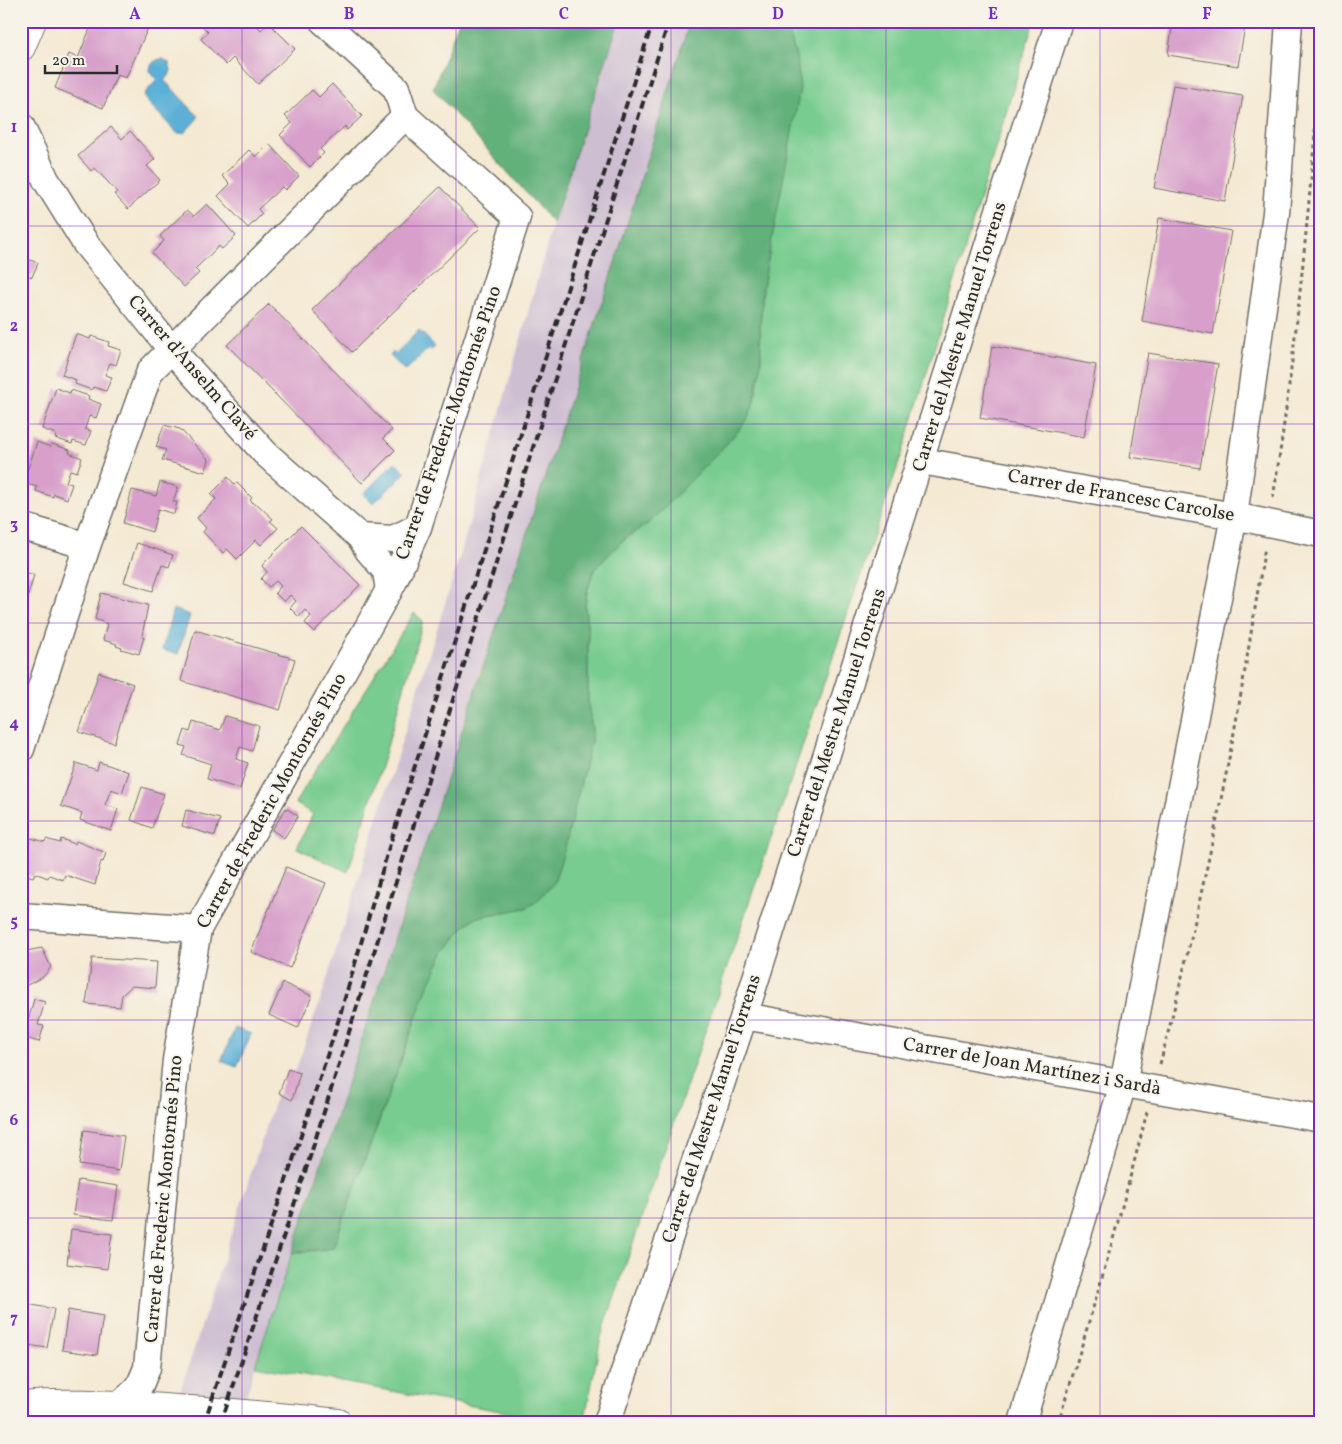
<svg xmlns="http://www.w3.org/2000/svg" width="1342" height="1444" viewBox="0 0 1342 1444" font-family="Vollkorn,serif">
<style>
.industrial{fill:#cdbed2}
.green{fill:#78cc90;stroke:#527c5e}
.forest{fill:#62b07a;stroke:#466e52}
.water{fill:#5bb0d7;stroke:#436e81}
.building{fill:#d79fca}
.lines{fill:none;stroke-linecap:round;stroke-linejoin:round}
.street-casing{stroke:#716e66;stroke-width:29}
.secondary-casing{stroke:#716e66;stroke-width:30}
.path{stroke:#716e66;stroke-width:3;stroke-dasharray:4 4;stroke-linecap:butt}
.street{stroke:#fff;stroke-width:26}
.secondary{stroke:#fff;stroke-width:28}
.rail{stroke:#2b2b2b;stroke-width:4;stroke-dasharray:8 4;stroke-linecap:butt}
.grid{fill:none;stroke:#7b2cbf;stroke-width:1;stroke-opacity:0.55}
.labels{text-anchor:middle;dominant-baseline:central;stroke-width:4;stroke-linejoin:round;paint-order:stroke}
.street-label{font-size:19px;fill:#2b2b2b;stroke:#f7f3e8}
.neatline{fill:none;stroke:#7b2cbf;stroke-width:2}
.grid-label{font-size:16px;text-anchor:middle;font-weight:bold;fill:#7b2cbf}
</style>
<rect width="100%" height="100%" fill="#f7f3e8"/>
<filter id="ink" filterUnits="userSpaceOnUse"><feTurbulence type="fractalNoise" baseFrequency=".02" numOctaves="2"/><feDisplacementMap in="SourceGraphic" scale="10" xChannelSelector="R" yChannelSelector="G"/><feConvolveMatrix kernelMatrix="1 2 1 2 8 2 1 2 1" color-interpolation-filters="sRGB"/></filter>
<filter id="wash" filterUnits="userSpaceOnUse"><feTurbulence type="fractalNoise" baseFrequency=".0096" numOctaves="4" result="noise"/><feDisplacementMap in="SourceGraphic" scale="20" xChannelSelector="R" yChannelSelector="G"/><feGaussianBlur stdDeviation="1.12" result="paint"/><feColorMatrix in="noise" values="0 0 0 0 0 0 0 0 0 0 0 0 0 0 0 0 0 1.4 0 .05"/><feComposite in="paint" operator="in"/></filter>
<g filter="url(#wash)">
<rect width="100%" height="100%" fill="#f4e9d3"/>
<!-- industrial -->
<path class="industrial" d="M619 21H690L619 250 255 1366 238 1423H170L277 1093 292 1099 300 1074 295 1072 323 992 460 556 553 223Z"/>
<!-- green -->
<g class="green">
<path d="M783 21H1034L903 451 601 1337 584 1423H565L255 1366 292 1253 333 1248 427 988C436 966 455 926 479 917 493 911 511 911 526 908L591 741 592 730 588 703V634L585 606 587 592 594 570 618 544 638 530 720 451 738 431 752 408 760 373 761 359 760 327 763 287 799 77 790 38Z"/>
<path d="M414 613 423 621 385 754 348 872 297 848 313 814 295 803Z"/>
</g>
<!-- forest -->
<g class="forest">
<path d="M459 21H619L553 223 433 89Z"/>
<path d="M690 21H783C794 40 799 67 800 89L763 287 760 327 761 359 760 373 752 408 747 420 720 451 648 524 627 536 594 570 587 592 585 606 588 634V703L592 730 591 741 565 848 554 883 536 902 526 908 478 917 468 923 460 932 444 953 427 988 333 1248 292 1253 619 250Z"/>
</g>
<!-- water -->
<g class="water">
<path d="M163 59 169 63 171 70 169 76 164 80 198 116 197 119 184 133H177L144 98 145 93 157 80 150 71C150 64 155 59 163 59Z"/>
<path d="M419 330 435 346 432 350 429 348 405 371 390 356 393 352 396 354Z"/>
<path d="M395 462 406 472 373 504 363 494Z"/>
<path d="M173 609 190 615 178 654 162 650Z"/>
<path d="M235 1028 251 1034 237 1067 221 1061Z"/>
</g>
<g id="blocks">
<!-- building -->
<g class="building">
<path d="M98 21H151L126 78 117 75 103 108 55 88 69 54 78 58 92 24 96 26Z"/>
<path d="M197 21H252L261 30 269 23 295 49 258 84 233 58 226 65 201 39 208 32Z"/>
<path d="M1173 21H1246L1238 66 1168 55Z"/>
<path d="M332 84 362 116 347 130 345 126 320 149 324 153 310 167 280 135 292 123 285 116 312 90 319 97Z"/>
<path d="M1173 85 1243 96 1225 201 1154 188Z"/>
<path d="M111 127 122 139 130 131 155 159 147 166 160 180 128 209 114 194 117 192 95 168 91 171 78 156Z"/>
<path d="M269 144 299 176 285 190 282 187 258 209 262 214 248 228 218 196 230 184 222 176 249 150 256 157Z"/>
<path d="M440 187 480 228 352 352 312 310Z"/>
<path d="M207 204 236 236 222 249 219 246 195 269 199 273 184 287 152 253 164 241 160 236 187 210 194 216Z"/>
<path d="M1159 218 1231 231 1213 334 1142 321Z"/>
<path d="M21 252 26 254 25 258 38 263 32 277 26 275 21 284Z"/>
<path d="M269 304 392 430 383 438 395 450 362 483 227 345Z"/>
<path d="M76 334 90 339 91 336 109 342 108 346 121 350 116 365 110 363 105 375 112 377 106 391 93 387 92 390 75 384 76 380 62 375Z"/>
<path d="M992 346 1096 365 1084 437 980 418Z"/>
<path d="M1148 353 1218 364 1200 468 1130 457Z"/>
<path d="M56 388 70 393 71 390 89 396 88 399 101 404 96 418 89 416 85 429 91 431 86 445 73 441 72 444 55 438 56 434 42 429Z"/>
<path d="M164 425 180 429 209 460 205 472 162 460 166 450 156 447Z"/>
<path d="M37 442 51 447 52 444 70 450 69 453 82 458 77 472 70 470 66 482 72 484 67 499 54 494 53 497 36 491 37 487 23 483Z"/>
<path d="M228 477 235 485 237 483 252 498 250 500 255 505 257 504 273 519 270 521 278 528 261 545 256 540 237 559 227 549 223 553 203 532 206 528 197 518 216 499 211 494Z"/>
<path d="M160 482 178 487 173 502H177L174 514 158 509 152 532 123 523 132 490 156 496Z"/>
<path d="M301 526 360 585 314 632 305 623 311 616 305 610 299 617 290 608 296 601 290 595 284 602 275 593 281 586 276 581 269 587 261 579 267 572 262 566 264 563Z"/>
<path d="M137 543 173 555 169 567 162 565 153 591 124 582Z"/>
<path d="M21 571 34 575 23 612H21Z"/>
<path d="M101 593 148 605 142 636 144 637 139 654 121 649 122 648 116 646 117 644 103 640 107 624 95 619Z"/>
<path d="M195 630 295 659 280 710 181 681Z"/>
<path d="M99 672 133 684 114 743 79 732Z"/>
<path d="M225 716 259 726 252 751 240 747 236 759 248 763 240 789 207 779 211 764 183 755 186 747 180 745 185 730 190 732 193 722 220 730Z"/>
<path d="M99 762 129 772 122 793 111 789 105 805 118 809 111 831 80 820 82 813 61 806 76 763 97 770Z"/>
<path d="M142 787 164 794 152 828 131 820Z"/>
<path d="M286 808 298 816 284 838 272 830Z"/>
<path d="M186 810 220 819 215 836 182 826Z"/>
<path d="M31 838 45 842 46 839 60 843 61 839 75 844 76 841 106 853 103 862 101 861 95 885 65 875 63 880 49 875 48 878 35 873 33 877 21 873V867Z"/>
<path d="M286 867 326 883 290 968 251 952Z"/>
<path d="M42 948 51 967 43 977 21 988V952Z"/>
<path d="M92 958 157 962 155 988 132 986 122 995 120 1007 86 1004Z"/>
<path d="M283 983 312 996 298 1028 269 1015Z"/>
<path d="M34 999 45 1002 38 1025 44 1026 39 1042 22 1037 24 1031 21 1030V1014L29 1017Z"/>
<path d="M288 1069 300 1073 292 1100 279 1093Z"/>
<path d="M84 1130 124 1136 119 1171 79 1165Z"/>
<path d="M78 1180 118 1186 113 1220 73 1215Z"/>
<path d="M71 1229 112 1234 107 1269 67 1264Z"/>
<path d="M21 1303 54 1309 47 1348 21 1344Z"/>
<path d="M68 1310 103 1316 97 1355 62 1350Z"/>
</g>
</g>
</g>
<g filter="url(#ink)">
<use href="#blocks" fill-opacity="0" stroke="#716e66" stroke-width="1"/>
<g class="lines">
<defs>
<g id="street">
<path d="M21 126 46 180 86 244 171 349 265 453 360 537 368 550 386 571 389 591"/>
<path d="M921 461 1234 516 1321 534"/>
<path d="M21 526 87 546"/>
<path d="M360 537 393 539 418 527"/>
<path d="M21 749 87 546 150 371 405 116"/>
<path d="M21 916 198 929"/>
<path d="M744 1016 1321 1119"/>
<path d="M120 1405 139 1387 147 1368 176 1060 198 929 394 581 418 527 517 217 405 116 396 88 323 21"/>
<path d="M607 1423 744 1016 1059 21"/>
<path d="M1022 1423 1123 1084 1234 516 1276 213 1289 21"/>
</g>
<g id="secondary">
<path d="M21 47 32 21"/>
<path d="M21 1406C68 1401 115 1405 163 1408 221 1412 279 1416 338 1423"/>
</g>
</defs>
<!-- street casing -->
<use href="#street" class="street-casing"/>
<!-- secondary casing -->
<use href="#secondary" class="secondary-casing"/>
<!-- path -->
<g class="path">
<path d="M1273 498C1296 354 1309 208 1321 62"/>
<path d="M1160 1064C1189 953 1214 840 1235 727 1246 667 1255 607 1265 547"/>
<path d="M1058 1423C1090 1320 1121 1216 1147 1112"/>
</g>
<!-- street -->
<use href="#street" class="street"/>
<!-- secondary -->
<use href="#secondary" class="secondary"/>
<!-- rail -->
<g class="rail">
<path d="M204 1423 294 1157 337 1025 390 844 653 21"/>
<path d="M221 1423 308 1163 477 623 669 21"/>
</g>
</g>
</g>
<!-- grid -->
<path class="grid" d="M242 21V1423M456 21V1423M671 21V1423M886 21V1423M1100 21V1423M21 226H1321M21 424H1321M21 623H1321M21 821H1321M21 1020H1321M21 1218H1321"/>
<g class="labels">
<!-- street labels -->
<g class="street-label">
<text transform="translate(960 337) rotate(-73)">Carrer del Mestre Manuel Torrens</text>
<text transform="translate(192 368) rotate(49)">Carrer d'Anselm Clavé</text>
<text transform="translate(449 423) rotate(-71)">Carrer de Frederic Montornés Pino</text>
<text transform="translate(1121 496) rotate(10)">Carrer de Francesc Carcolse</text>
<text transform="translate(837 723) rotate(-72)">Carrer del Mestre Manuel Torrens</text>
<text transform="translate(272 801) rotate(-61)">Carrer de Frederic Montornés Pino</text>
<text transform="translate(1032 1067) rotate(10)">Carrer de Joan Martínez i Sardà</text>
<text transform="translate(712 1109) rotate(-72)">Carrer del Mestre Manuel Torrens</text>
<text transform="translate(164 1199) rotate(-85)">Carrer de Frederic Montornés Pino</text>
</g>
</g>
<!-- margin -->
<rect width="1342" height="1444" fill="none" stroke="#f7f3e8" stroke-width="55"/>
<!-- scale -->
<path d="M45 65v8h72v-8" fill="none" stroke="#2b2b2b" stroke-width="2.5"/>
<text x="52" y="65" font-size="15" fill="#2b2b2b" stroke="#f7f3e8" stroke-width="4" paint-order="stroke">20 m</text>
<rect x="28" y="28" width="1286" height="1388" class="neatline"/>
<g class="grid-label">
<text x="135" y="19">A</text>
<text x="349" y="19">B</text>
<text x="564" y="19">C</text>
<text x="778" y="19">D</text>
<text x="993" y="19">E</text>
<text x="1207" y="19">F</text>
<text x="14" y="132">1</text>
<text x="14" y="331">2</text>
<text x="14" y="529">3</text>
<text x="14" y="728">4</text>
<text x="14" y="926">5</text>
<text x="14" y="1125">6</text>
<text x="14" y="1323">7</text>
</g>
</svg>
